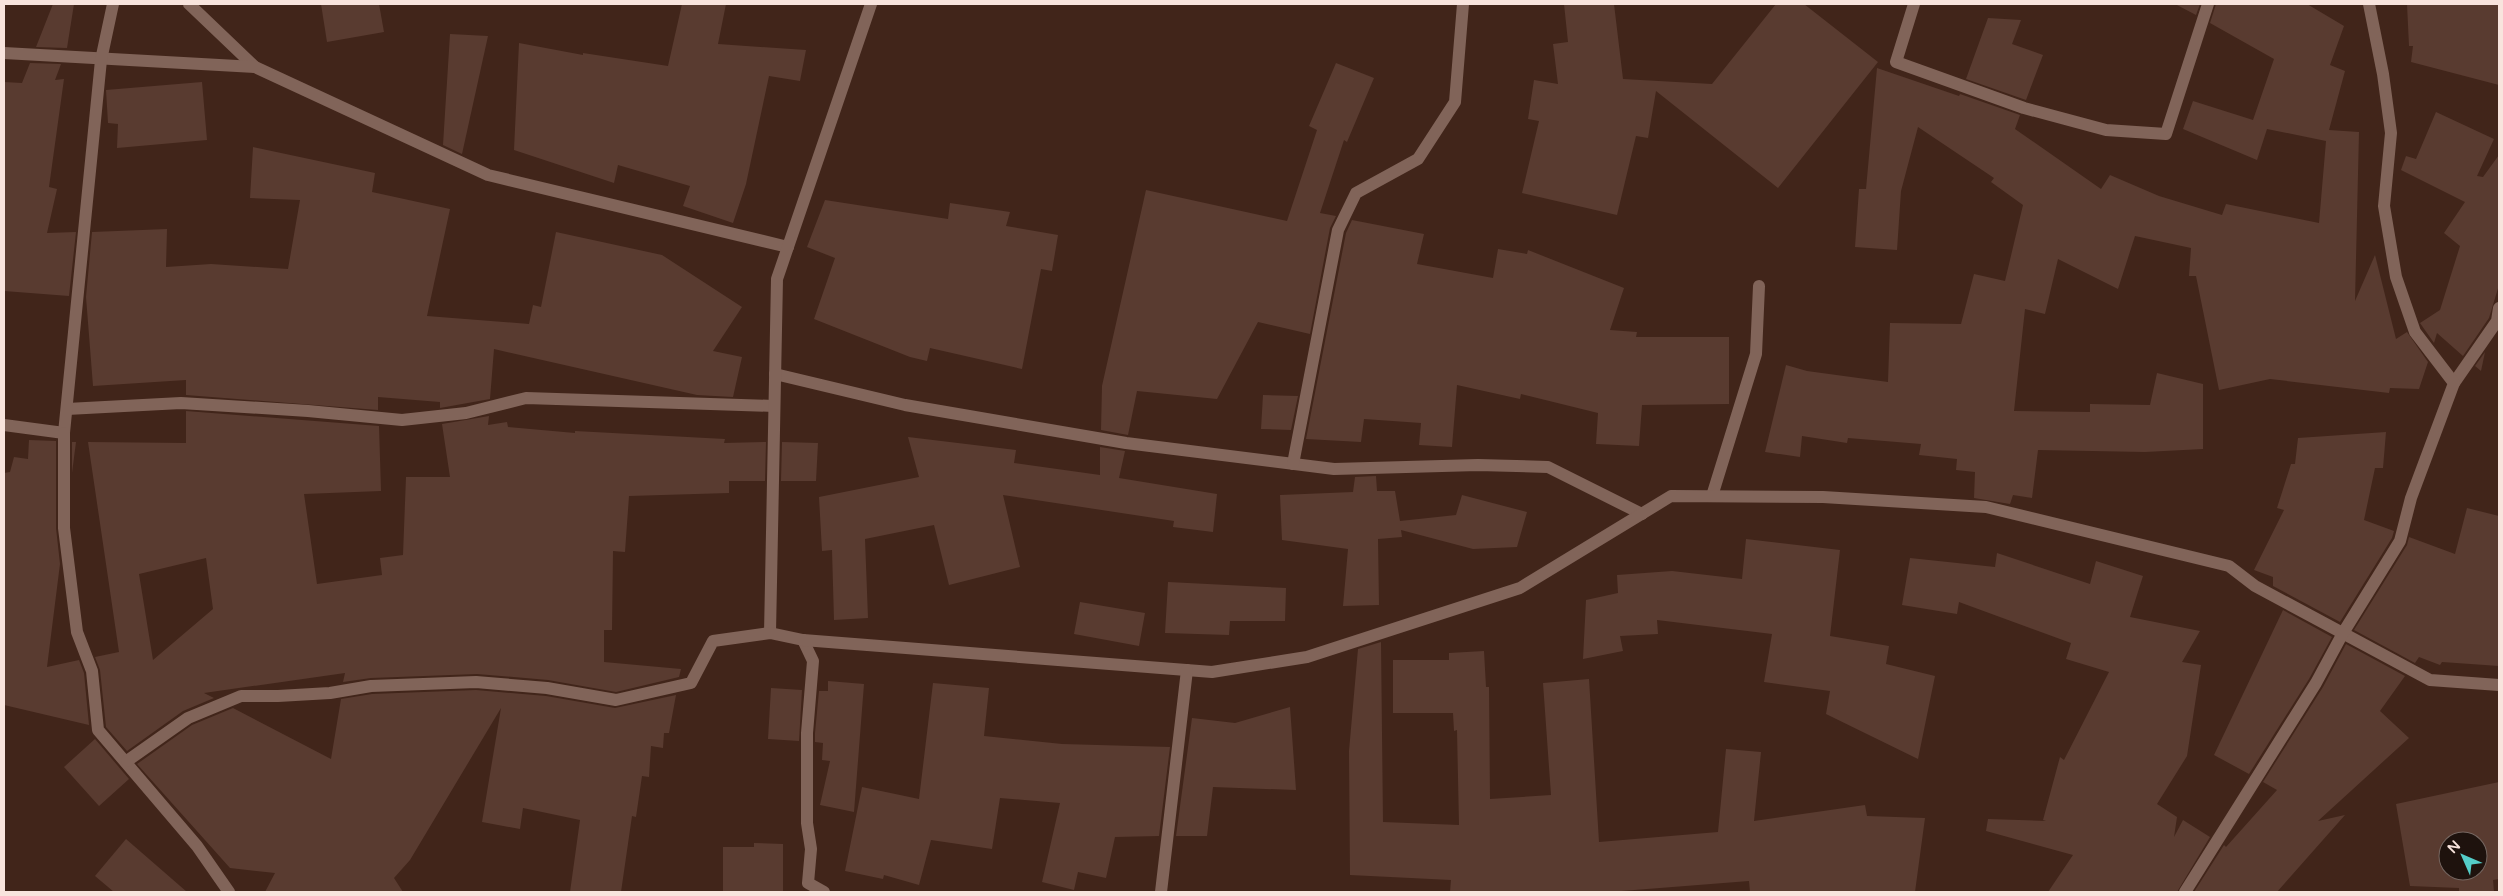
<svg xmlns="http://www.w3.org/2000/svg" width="2503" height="896" viewBox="0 0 2503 896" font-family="'Varela Round',sans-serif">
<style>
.building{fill:#593b30;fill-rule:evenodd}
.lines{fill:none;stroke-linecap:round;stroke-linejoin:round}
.service{stroke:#816459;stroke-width:12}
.minor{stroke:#816459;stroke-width:12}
</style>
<rect width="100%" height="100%" fill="#41251a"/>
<!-- building -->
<g class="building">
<path d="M53 4H74L67 48 36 47Z"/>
<path d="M321 4H379L384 32 327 42Z"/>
<path d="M682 4H726L718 44 806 50 800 81 769 76 746 184 733 223 683 206 690 186 618 165 614 183 514 150 519 43 583 55V53L668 66Z"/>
<path d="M1564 4H1614L1623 79 1712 84 1776 4H1804L1878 62 1778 188 1656 91 1648 138 1636 136 1617 215 1522 193 1539 121 1528 119 1534 80 1558 84 1553 44 1568 42Z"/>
<path d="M2175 4H2200L2196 15Z"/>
<path d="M2216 4H2307L2344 26 2330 65 2345 71 2329 130 2359 132 2355 301 2375 255 2396 339 2407 332 2428 362 2419 389 2390 388 2389 393 2270 379 2219 390 2196 276H2189L2191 248 2135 236 2118 289 2058 259 2045 314 2025 309 2014 411 2090 412V404L2150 405 2157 373 2203 384V449L2145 452 2038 450 2032 498 2013 495 2010 504 1974 498 1975 472 1956 470 1957 459 1919 455 1921 444 1848 438 1847 443 1802 436 1800 457 1765 452 1786 365 1807 371 1888 382 1890 323 1961 324 1974 274 2005 281 2023 205 1991 182 1994 178 1918 127 1901 191 1897 250 1855 247 1859 189H1866L1877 68 1959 96 1960 94 2020 115 2015 129 2101 189 2110 175 2159 196 2222 215 2226 204 2319 223 2326 141 2267 129 2257 160 2183 129 2193 101 2253 120 2274 59 2210 23Z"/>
<path d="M2407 4H2499V85L2411 62 2413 46H2409Z"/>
<path d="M1988 18 2021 20 2012 44 2043 55 2026 100 1966 79Z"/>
<path d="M450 34 488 36 462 154 443 145Z"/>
<path d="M30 63 61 64 55 80 64 79 49 187 57 189 47 233 76 232 69 296 4 291V82L22 83Z"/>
<path d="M1336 63 1374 78 1347 142 1344 140 1320 213 1336 216 1330 228 1310 334 1258 322 1217 399 1137 391 1128 435 1101 430 1102 386 1146 190 1287 221 1317 130 1309 126Z"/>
<path d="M202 82 207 140 117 148 118 124 108 123 106 90Z"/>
<path d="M2436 112 2494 139 2477 176 2483 177 2499 155V285L2489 318 2463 356 2437 333 2434 343 2420 323 2440 310 2460 246 2444 233 2465 202 2401 170 2406 156 2416 159Z"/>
<path d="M253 147 375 173 372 192 450 209 427 316 529 324 533 305 541 307 556 232 662 255 742 307 713 351 742 357 733 397 697 395 494 349 490 399 440 408V402L378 397V410L186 395V380L93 386 86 297 92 232 167 229 166 267 211 264 288 269 300 200 250 198Z"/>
<path d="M825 200 948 219 950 203 1010 212 1006 226 1058 235 1052 271 1041 269 1022 369 930 348 927 361 910 357 814 319 835 258 807 247Z"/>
<path d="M1352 220 1424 234 1417 264 1493 278 1498 249 1527 254 1528 250 1624 288 1610 330 1637 332 1636 337H1729V404L1642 405 1639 446 1596 444 1598 413 1521 394 1520 399 1457 385 1452 447 1419 445 1421 423 1364 419 1361 442 1306 439 1346 233Z"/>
<path d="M2485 352 2481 371 2475 366Z"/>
<path d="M1263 395 1298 396 1291 430 1261 429Z"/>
<path d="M186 411 379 426 381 491 304 494 317 584 382 575 380 558 403 555 406 477H450L442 424 489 416 488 425 507 422 508 427 575 433V431L725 439 724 443 766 442 765 481H729V493L629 496 625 552 613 551 612 630H604V662L681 669 679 677 616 692 548 680 477 674 371 678 343 682 345 673 204 693 214 698 183 711 127 751 106 727 100 670 95 657 119 652 88 442 186 443ZM206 558 213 609 153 660 139 574Z"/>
<path d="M2386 432 2383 468H2375L2364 520 2394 531 2392 538 2340 622 2273 586V577L2254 570 2284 510 2277 508 2291 464H2295L2298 438Z"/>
<path d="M908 437 1016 450 1014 463 1100 475V447L1125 451 1119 478 1217 494 1213 532 1173 527 1174 521 1003 495 1020 567 949 585 934 525 865 539 868 618 834 620 832 550 822 551 819 497 919 477Z"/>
<path d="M29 440 56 441V528L60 564 47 667 79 660 84 673 89 725 4 705V473L10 472 14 457 28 459Z"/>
<path d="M72 442H76L72 473Z"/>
<path d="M782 442 818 443 816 481H781Z"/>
<path d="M1376 476 1377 491H1395L1400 521 1456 515 1462 495 1527 512 1517 547 1473 549 1401 530 1402 537 1378 539 1379 605 1343 606 1348 549 1282 540 1280 495 1353 492 1355 477Z"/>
<path d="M2467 508 2499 516V666L2442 662 2440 665 2419 657 2415 663 2354 630 2407 545 2409 537 2455 554Z"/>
<path d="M1746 539 1840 550 1830 636 1889 646 1886 664 1935 676 1918 759 1826 714 1830 691 1764 682 1772 634 1657 620 1658 634 1620 636 1623 651 1583 659 1586 600 1618 593 1617 575 1672 571 1742 579Z"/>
<path d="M1997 553 2090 584 2096 561 2143 576 2130 617 2200 631 2182 662 2201 665 2187 756 2157 804 2177 817 2174 837 2183 820 2210 837 2177 892H2048L2073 855 1986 831 1988 819 2046 821 2043 820 2060 757 2064 760 2109 672 2066 659 2071 643 1959 602 1957 614 1902 605 1910 558 1995 567Z"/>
<path d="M1168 582 1286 588 1285 621H1230L1229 635 1165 633Z"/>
<path d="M1080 602 1145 613 1139 646 1074 634Z"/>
<path d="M2283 610 2332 637 2309 679 2249 774 2214 755Z"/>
<path d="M1381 642 1383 822 1459 825 1457 730 1454 731 1453 713H1393V660H1449V653L1484 651 1486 687H1489L1490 799 1551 795 1543 683 1589 679 1599 842 1718 832 1726 749 1761 752 1754 821 1865 805 1867 816 1925 818 1915 892H1750L1749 881 1609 892H1450L1451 880 1350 875 1349 751 1358 649Z"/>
<path d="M2346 644 2405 676 2380 711 2409 738 2318 821 2345 815 2277 892H2194L2224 845 2226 847 2277 790 2263 782 2323 687Z"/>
<path d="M828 681 864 684 854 812 820 805 830 761 822 760 823 743 815 742V733L819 691H828Z"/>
<path d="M933 683 989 688 984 736 1062 744 1170 747 1159 836 1115 837 1106 878 1078 872 1074 890 1042 882 1060 803 1000 798 992 849 931 840 919 885 884 875 883 879 845 871 862 787 919 799Z"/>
<path d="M771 688 802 690 799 741 768 739Z"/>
<path d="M476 690 546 696 615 708 676 695 669 733H664L663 748 651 746 649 777 642 776 636 817 632 816 621 892H570L580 820 523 808 520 829 482 822 501 708 410 860 394 878 403 892H265L275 873 230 868 137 764 192 725 233 708 331 759 341 699 372 694Z"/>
<path d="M1290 707 1296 790 1213 787 1207 836H1176L1192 718 1235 723Z"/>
<path d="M95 739 129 779 99 806 64 767Z"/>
<path d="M2499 782V879L2493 880 2494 892H2459V888L2410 886 2396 804ZM2448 841H2478V871H2448Z"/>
<path d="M126 839 187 892H114L95 876Z"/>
<path d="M754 843 783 844V892H723V847H754Z"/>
</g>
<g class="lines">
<!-- service -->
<path class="service" d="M2454 383 2497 321 2499 308"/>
<!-- minor -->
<g class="minor">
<path d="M189 4 255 67"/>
<path d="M1914 4 1896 62 2024 108 2106 130 2166 134 2208 4"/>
<path d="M4 53 255 67 488 175 788 247"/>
<path d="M775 374 905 405 1126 443 1334 469 1478 465 1548 467 1642 514"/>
<path d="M67 409 181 403 308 411 402 420 466 413 526 398 774 406"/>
<path d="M4 425 64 433 101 60 113 4"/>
<path d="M64 433V528L77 632 92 671 98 730 197 846 229 892"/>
<path d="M1293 464 1338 230 1356 193 1418 159 1455 102 1463 4"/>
<path d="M1712 496 1756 354 1759 286"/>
<path d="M770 633 777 279 871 4"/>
<path d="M803 640 813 661 807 733V823L811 849 808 883 824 892"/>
<path d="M127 761 188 718 241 696H278L330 693 371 686 476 682 547 688 616 700 691 683 713 641 770 633 803 640 1212 672 1307 657 1520 588 1671 496 1823 497 1986 507 2229 566 2255 586 2430 680 2499 685"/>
<path d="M1161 892 1187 670"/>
<path d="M2185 892 2316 683 2343 633 2400 541 2411 498 2454 383 2415 332 2396 277 2384 206 2391 133 2383 74 2369 4"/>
</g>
</g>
<!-- border -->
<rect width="2503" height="896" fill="none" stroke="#f8e4dd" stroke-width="10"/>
<!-- north arrow -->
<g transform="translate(2463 856) rotate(315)"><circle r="24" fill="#1e120d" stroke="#756660"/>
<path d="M0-4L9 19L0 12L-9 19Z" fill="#54cdc8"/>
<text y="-8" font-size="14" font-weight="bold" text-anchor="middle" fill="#f8e4dd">N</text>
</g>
</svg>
